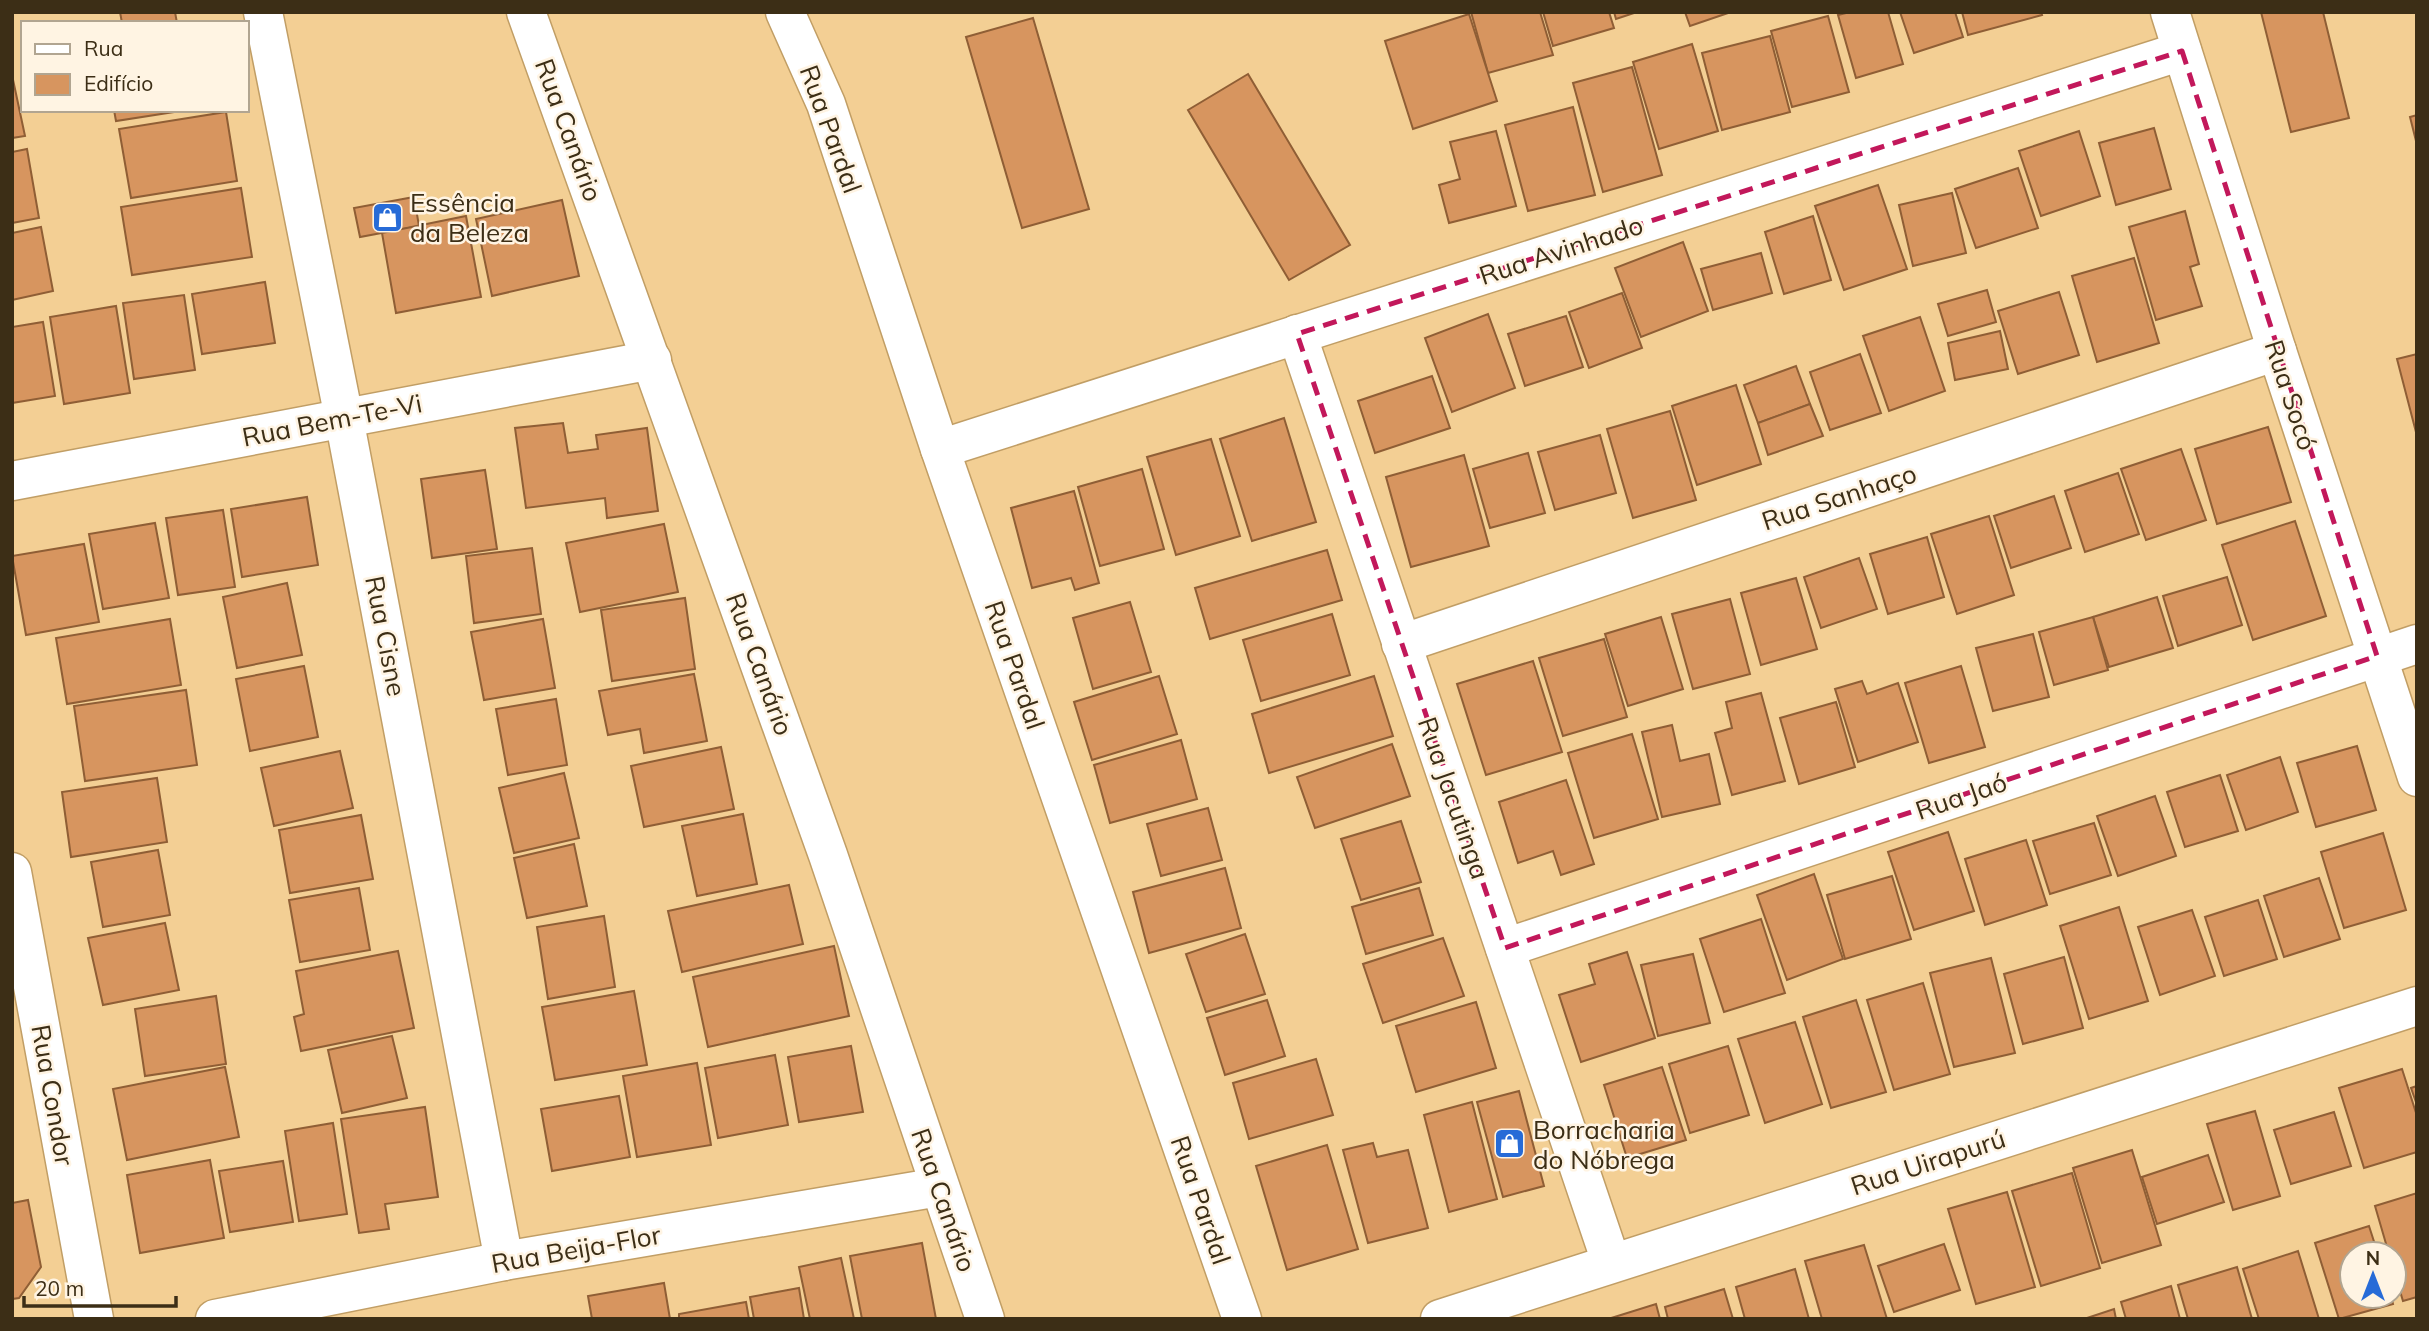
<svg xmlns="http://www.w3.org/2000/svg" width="2429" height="1331" viewBox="0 0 2429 1331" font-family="Mulish,sans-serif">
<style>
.building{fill:#d7955f;stroke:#8f5e35;stroke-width:2}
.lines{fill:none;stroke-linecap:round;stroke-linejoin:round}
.street-casing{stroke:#c19e65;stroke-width:41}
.street{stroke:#fff;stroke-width:38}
.marked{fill:none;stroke:#c2185b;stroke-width:5;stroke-dasharray:14 9;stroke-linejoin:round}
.labels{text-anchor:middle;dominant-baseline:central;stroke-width:5;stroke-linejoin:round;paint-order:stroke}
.street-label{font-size:26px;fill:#3c2e16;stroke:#fff4e3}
.poi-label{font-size:26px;fill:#3c2e16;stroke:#fff4e3;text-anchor:start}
</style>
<rect width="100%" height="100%" fill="#f3cf94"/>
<!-- building -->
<g class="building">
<path d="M120 12H175L177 23H122Z"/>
<path d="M1471 12H1540L1553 55 1488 73Z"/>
<path d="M1543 12H1609L1614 28 1553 46Z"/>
<path d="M1614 12H1637L1616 19Z"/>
<path d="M1685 12H1731L1690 26Z"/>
<path d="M1850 12H1888L1903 64 1856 78 1838 15Z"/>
<path d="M1900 12H1955L1963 37 1914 53Z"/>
<path d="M1962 12H2041L2042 15 1968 35Z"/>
<path d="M2261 12H2323L2349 118 2291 132Z"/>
<path d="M1469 14 1497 101 1413 129 1385 41Z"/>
<path d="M1828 16 1849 92 1792 107 1771 31Z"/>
<path d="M1033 18 1089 209 1022 228 966 37Z"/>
<path d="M1770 36 1790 112 1722 130 1702 53Z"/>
<path d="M1692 44 1718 131 1659 149 1633 62Z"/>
<path d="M1632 67 1662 175 1603 192 1573 83Z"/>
<path d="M1248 74 1350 245 1289 280 1188 110Z"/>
<path d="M12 75 25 136 12 138Z"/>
<path d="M1573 107 1595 195 1528 211 1505 125Z"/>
<path d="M114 110H187L116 121Z"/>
<path d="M226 112 237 181 131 198 119 129Z"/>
<path d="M2417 115V145L2410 117Z"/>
<path d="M2154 128 2171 189 2116 205 2099 143Z"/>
<path d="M1496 131 1516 206 1449 223 1439 185 1460 179 1450 142Z"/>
<path d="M2079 131 2100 196 2041 216 2019 151Z"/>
<path d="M27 149 39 218 12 223V152Z"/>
<path d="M2018 168 2038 228 1976 248 1955 189Z"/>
<path d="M1878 185 1907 269 1844 290 1815 206Z"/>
<path d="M241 188 252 257 132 275 121 207Z"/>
<path d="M1952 193 1966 253 1913 266 1899 205Z"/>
<path d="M414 197 419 226 360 237 354 208Z"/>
<path d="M562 200 579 276 492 296 476 219Z"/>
<path d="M2185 211 2199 264 2190 267 2202 306 2156 320 2129 227Z"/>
<path d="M466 216 481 297 396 313 382 233Z"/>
<path d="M1813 216 1831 280 1784 294 1765 232Z"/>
<path d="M41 227 53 291 12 300V233Z"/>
<path d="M1683 242 1708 311 1641 337 1615 268Z"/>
<path d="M1761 253 1772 293 1713 310 1701 269Z"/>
<path d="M2134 258 2159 343 2097 362 2072 276Z"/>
<path d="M265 282 275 343 202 354 192 294Z"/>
<path d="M1987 290 1996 322 1948 336 1938 304Z"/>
<path d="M2059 292 2079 355 2018 374 1998 311Z"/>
<path d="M1622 293 1642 348 1589 368 1569 312Z"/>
<path d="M184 295 195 370 134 379 123 303Z"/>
<path d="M116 306 130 393 64 404 50 317Z"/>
<path d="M1488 314 1515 388 1452 412 1425 338Z"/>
<path d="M1566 316 1583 367 1525 386 1508 334Z"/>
<path d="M1920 317 1945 391 1889 411 1863 336Z"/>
<path d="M43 322 55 396 12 403V327Z"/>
<path d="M2000 331 2008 369 1955 380 1948 343Z"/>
<path d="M1860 354 1881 413 1830 430 1810 372Z"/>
<path d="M2417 354V436L2397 359Z"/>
<path d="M1796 366 1810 404 1758 423 1744 385Z"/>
<path d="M1432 376 1450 428 1375 453 1358 401Z"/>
<path d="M1736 385 1761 464 1697 485 1672 406Z"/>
<path d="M1810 404 1823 436 1768 455 1758 423Z"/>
<path d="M1670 411 1696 500 1633 518 1607 429Z"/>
<path d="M1284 418 1316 522 1252 541 1220 439Z"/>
<path d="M563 423 568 453 598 449 596 435 647 428 658 511 607 518 605 498 526 508 515 428Z"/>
<path d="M2268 427 2291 502 2217 524 2195 449Z"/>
<path d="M1600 435 1616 493 1555 510 1538 452Z"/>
<path d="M1211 439 1240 536 1176 555 1147 457Z"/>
<path d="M2181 449 2206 520 2146 540 2121 469Z"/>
<path d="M1528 453 1545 513 1490 528 1473 469Z"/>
<path d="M1464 455 1489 546 1411 567 1386 477Z"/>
<path d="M1142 469 1164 549 1100 566 1078 487Z"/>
<path d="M485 470 497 549 432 558 421 479Z"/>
<path d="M2118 473 2139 534 2085 552 2065 491Z"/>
<path d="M1074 491 1099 583 1075 590 1071 578 1032 588 1011 508Z"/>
<path d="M2054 496 2071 548 2011 568 1994 516Z"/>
<path d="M307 497 318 565 242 577 231 509Z"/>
<path d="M223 510 235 587 178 595 166 518Z"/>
<path d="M1989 516 2014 595 1957 614 1931 534Z"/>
<path d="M2295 521 2326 616 2253 640 2222 545Z"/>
<path d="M155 523 169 598 103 609 89 534Z"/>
<path d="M664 524 678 592 580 612 566 543Z"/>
<path d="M1927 537 1944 597 1888 614 1870 554Z"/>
<path d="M84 544 99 622 26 635 12 556Z"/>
<path d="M532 548 541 614 474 623 466 556Z"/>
<path d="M1327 550 1342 600 1210 639 1195 588Z"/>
<path d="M1859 558 1877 609 1821 628 1804 577Z"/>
<path d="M2227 577 2242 625 2178 646 2163 596Z"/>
<path d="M1796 578 1817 649 1761 665 1741 593Z"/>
<path d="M287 583 302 655 237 668 223 597Z"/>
<path d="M2157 597 2173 648 2109 667 2093 617Z"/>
<path d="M685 598 695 669 612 681 601 610Z"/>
<path d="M1730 599 1750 674 1693 689 1672 614Z"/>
<path d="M1130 602 1151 672 1093 689 1073 618Z"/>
<path d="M1332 614 1350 675 1261 701 1243 640Z"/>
<path d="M1661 617 1683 689 1628 706 1605 634Z"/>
<path d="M2093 617 2108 670 2054 685 2039 632Z"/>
<path d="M170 619 181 685 67 704 56 638Z"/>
<path d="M543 619 555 688 484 700 471 632Z"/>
<path d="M2033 634 2049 697 1993 711 1976 648Z"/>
<path d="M1604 639 1627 717 1563 736 1539 658Z"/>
<path d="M1533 661 1562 752 1486 775 1457 684Z"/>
<path d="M304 666 318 737 250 751 236 679Z"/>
<path d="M1961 666 1985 747 1929 763 1905 683Z"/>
<path d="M694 674 707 741 644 753 640 729 608 735 599 691Z"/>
<path d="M1159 676 1177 734 1092 760 1074 702Z"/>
<path d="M1374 676 1393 736 1269 773 1252 714Z"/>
<path d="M1862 681 1867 694 1898 683 1918 742 1858 762 1835 689Z"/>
<path d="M186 690 197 765 85 781 74 706Z"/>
<path d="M1761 693 1785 781 1732 795 1715 733 1732 728 1726 702Z"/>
<path d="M556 699 567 765 508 775 496 709Z"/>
<path d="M1836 702 1855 767 1799 784 1780 718Z"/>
<path d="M1672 725 1680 761 1709 754 1720 804 1662 817 1642 732Z"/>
<path d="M1632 734 1658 819 1594 838 1568 753Z"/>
<path d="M1181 740 1197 799 1110 823 1094 765Z"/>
<path d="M1392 744 1410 796 1315 828 1297 777Z"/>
<path d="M2357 746 2376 810 2316 827 2297 763Z"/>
<path d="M721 747 734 809 644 827 631 766Z"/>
<path d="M340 751 353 808 274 826 261 768Z"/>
<path d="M2280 757 2298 812 2246 830 2227 775Z"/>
<path d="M564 773 579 838 514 853 499 788Z"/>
<path d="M2220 775 2238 831 2185 847 2167 792Z"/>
<path d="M157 778 167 842 71 857 62 792Z"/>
<path d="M1566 780 1594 864 1561 875 1553 851 1518 863 1499 802Z"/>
<path d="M2155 796 2176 856 2118 876 2097 816Z"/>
<path d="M1208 808 1222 860 1161 876 1147 824Z"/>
<path d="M743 814 757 884 697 896 682 826Z"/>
<path d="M361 815 373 879 290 893 279 830Z"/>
<path d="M1401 821 1421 882 1361 900 1341 839Z"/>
<path d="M2094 823 2111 875 2050 894 2033 841Z"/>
<path d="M1948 832 1974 911 1914 930 1888 852Z"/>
<path d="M2383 833 2406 910 2344 928 2321 852Z"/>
<path d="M2026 840 2047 905 1985 925 1965 859Z"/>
<path d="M574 844 587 906 527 918 514 858Z"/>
<path d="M158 850 170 915 103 927 91 862Z"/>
<path d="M1225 868 1241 928 1149 953 1133 892Z"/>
<path d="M1814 874 1843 959 1787 980 1757 895Z"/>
<path d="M1892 876 1911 939 1845 959 1827 895Z"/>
<path d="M2319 878 2340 939 2284 957 2264 896Z"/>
<path d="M789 885 803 944 682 972 668 911Z"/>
<path d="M359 888 370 950 300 962 289 900Z"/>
<path d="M1419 888 1433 935 1366 954 1352 907Z"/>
<path d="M2258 900 2277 959 2224 976 2205 917Z"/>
<path d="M2119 907 2148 1001 2089 1019 2060 926Z"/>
<path d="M2192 910 2215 976 2160 995 2138 927Z"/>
<path d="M604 916 615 987 548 999 537 927Z"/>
<path d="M1761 919 1785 993 1724 1012 1700 939Z"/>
<path d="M165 923 179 990 103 1005 88 938Z"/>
<path d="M1245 934 1265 994 1206 1012 1186 954Z"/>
<path d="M1443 938 1464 996 1383 1023 1363 964Z"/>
<path d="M834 946 849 1016 708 1047 693 977Z"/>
<path d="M398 951 414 1028 301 1051 294 1017 304 1014 296 971Z"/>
<path d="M1627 952 1655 1038 1581 1062 1559 995 1595 984 1589 964Z"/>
<path d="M1693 954 1710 1023 1658 1036 1641 965Z"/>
<path d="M2064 957 2083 1028 2023 1044 2004 974Z"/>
<path d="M1991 958 2015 1053 1954 1067 1930 973Z"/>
<path d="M1923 983 1950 1074 1894 1090 1867 1000Z"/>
<path d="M634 991 647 1065 555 1080 542 1007Z"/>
<path d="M216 996 226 1064 145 1076 135 1009Z"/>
<path d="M1267 1000 1285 1056 1225 1075 1207 1018Z"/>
<path d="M1856 1000 1886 1092 1831 1108 1803 1017Z"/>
<path d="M1476 1002 1496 1068 1416 1092 1396 1026Z"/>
<path d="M1795 1022 1822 1104 1765 1123 1738 1039Z"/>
<path d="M392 1036 407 1098 342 1113 328 1050Z"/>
<path d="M851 1046 863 1112 799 1122 788 1057Z"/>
<path d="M1728 1046 1749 1115 1690 1133 1669 1064Z"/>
<path d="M775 1055 788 1125 718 1138 705 1068Z"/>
<path d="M1316 1059 1333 1115 1249 1139 1233 1083Z"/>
<path d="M697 1063 711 1145 637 1157 623 1076Z"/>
<path d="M225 1067 239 1137 127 1160 113 1089Z"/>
<path d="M1662 1067 1686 1140 1627 1158 1604 1085Z"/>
<path d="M2402 1069 2417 1116V1152L2364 1168 2339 1088Z"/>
<path d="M2417 1086V1105L2411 1088Z"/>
<path d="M1519 1091 1544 1186 1503 1197 1477 1102Z"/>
<path d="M619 1096 630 1157 552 1171 541 1109Z"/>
<path d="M1472 1102 1497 1199 1449 1212 1424 1115Z"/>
<path d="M425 1107 438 1197 385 1204 389 1229 359 1233 341 1119Z"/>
<path d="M2255 1111 2280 1196 2233 1210 2207 1124Z"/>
<path d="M2334 1112 2351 1166 2291 1184 2274 1130Z"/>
<path d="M333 1123 347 1214 299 1221 285 1131Z"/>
<path d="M1373 1143 1377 1157 1408 1150 1428 1228 1368 1243 1343 1150Z"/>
<path d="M1327 1145 1358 1249 1287 1270 1256 1166Z"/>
<path d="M2132 1150 2161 1245 2102 1263 2073 1168Z"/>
<path d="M2208 1155 2224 1202 2157 1224 2142 1177Z"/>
<path d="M210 1160 224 1238 140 1253 127 1175Z"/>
<path d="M283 1161 293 1222 230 1232 219 1171Z"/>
<path d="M2072 1173 2100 1268 2041 1286 2012 1191Z"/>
<path d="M2007 1192 2035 1287 1976 1304 1948 1209Z"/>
<path d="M2417 1193V1297L2403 1301 2394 1271V1254H2389L2375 1206Z"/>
<path d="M28 1200 41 1267 19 1298 12 1299V1203Z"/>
<path d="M2369 1226 2378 1254H2352V1296H2391L2393 1304 2339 1319 2315 1243Z"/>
<path d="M922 1243 936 1319H862L850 1256Z"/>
<path d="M1944 1244 1960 1290 1894 1312 1878 1266Z"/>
<path d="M1864 1245 1887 1319H1822L1805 1261Z"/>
<path d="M2298 1251 2319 1319H2259L2243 1269Z"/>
<path d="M841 1258 854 1319H810L799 1267Z"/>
<path d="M2237 1267 2252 1319H2188L2178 1285Z"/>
<path d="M1795 1269 1809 1319H1745L1736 1287Z"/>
<path d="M664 1283 670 1319H592L588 1296Z"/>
<path d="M2171 1286 2180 1319H2126L2121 1302Z"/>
<path d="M799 1288 804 1319H754L750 1297Z"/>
<path d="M1724 1289 1733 1319H1668L1665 1307Z"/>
<path d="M746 1302 749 1319H679V1314Z"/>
<path d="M1656 1304 1660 1319H1608Z"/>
<path d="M2114 1309 2116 1319H2084Z"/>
</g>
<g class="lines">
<defs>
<g id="street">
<path d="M263 12 344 418 504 1261"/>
<path d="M526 12 828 855 985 1319"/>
<path d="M785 12 826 104 940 449 1242 1319"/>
<path d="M2170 12 2277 351 2417 777"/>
<path d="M1297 334 1611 1262"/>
<path d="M940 449 2182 51"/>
<path d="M12 481 652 360"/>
<path d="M1401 644 2277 351"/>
<path d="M12 872 94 1319"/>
<path d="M1505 948 2417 644"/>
<path d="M215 1319 504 1261 939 1187"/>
<path d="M1440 1319 2417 1006"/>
</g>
</defs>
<!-- street casing -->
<use href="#street" class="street-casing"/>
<!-- street -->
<use href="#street" class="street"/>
</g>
<!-- marked area -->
<path class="marked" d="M2182 51 2377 656 1505 948 1297 334Z"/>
<!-- icons -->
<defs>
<symbol id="shop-square" viewBox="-11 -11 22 22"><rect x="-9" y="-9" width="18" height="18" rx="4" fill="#276bd7" stroke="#fff4e3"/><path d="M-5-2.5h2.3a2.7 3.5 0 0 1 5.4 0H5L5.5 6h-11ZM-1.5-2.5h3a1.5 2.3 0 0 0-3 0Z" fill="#fff"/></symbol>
</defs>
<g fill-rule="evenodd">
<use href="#shop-square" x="370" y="200" width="35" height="35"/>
<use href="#shop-square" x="1492" y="1126" width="35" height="35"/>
</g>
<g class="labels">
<!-- street labels -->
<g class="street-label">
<text transform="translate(831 129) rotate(70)">Rua Pardal</text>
<text transform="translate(569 130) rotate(70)">Rua Canário</text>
<text transform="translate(1561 250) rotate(-18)">Rua Avinhado</text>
<text transform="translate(2291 395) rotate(72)">Rua Socó</text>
<text transform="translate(332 420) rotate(-11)">Rua Bem-Te-Vi</text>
<text transform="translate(1839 497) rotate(-18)">Rua Sanhaço</text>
<text transform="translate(386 636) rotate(79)">Rua Cisne</text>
<text transform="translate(760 664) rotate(70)">Rua Canário</text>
<text transform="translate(1015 665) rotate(71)">Rua Pardal</text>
<text transform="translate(1961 796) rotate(-19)">Rua Jaó</text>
<text transform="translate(1454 798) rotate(71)">Rua Jacutinga</text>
<text transform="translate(53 1095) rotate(80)">Rua Condor</text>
<text transform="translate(1928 1162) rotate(-18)">Rua Uirapurú</text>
<text transform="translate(944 1200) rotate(71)">Rua Canário</text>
<text transform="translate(1201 1200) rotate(71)">Rua Pardal</text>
<text transform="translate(576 1249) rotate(-10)">Rua Beija-Flor</text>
</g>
<!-- poi labels -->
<g class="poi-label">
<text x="410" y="202">Essência<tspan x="410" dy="30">da Beleza</tspan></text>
<text x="1533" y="1129">Borracharia<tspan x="1533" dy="30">do Nóbrega</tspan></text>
</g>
</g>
<!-- border -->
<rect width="2429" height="1331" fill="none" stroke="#3c2e16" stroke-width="28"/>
<!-- legend -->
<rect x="21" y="21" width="228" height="91" fill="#fff4e3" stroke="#b1a591" stroke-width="2"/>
<rect x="35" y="44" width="35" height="10" fill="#ffffff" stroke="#b1a591" stroke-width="2"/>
<text x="84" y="56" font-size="21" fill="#3c2e16">Rua</text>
<rect x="35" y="74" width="35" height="21" fill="#d7955f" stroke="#b1a591" stroke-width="2"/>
<text x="84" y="91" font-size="21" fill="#3c2e16">Edifício</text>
<!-- north arrow -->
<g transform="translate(2373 1275)"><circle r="33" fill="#fff4e3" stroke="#b1a591" stroke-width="2"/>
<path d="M0-5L12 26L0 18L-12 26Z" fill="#276bd7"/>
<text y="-10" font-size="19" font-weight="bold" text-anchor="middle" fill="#3c2e16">N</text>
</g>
<!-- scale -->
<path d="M24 1296v10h152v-10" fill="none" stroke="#3c2e16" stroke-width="3.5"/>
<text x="35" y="1296" font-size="21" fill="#3c2e16" stroke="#fff4e3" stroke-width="5" paint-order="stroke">20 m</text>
</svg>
